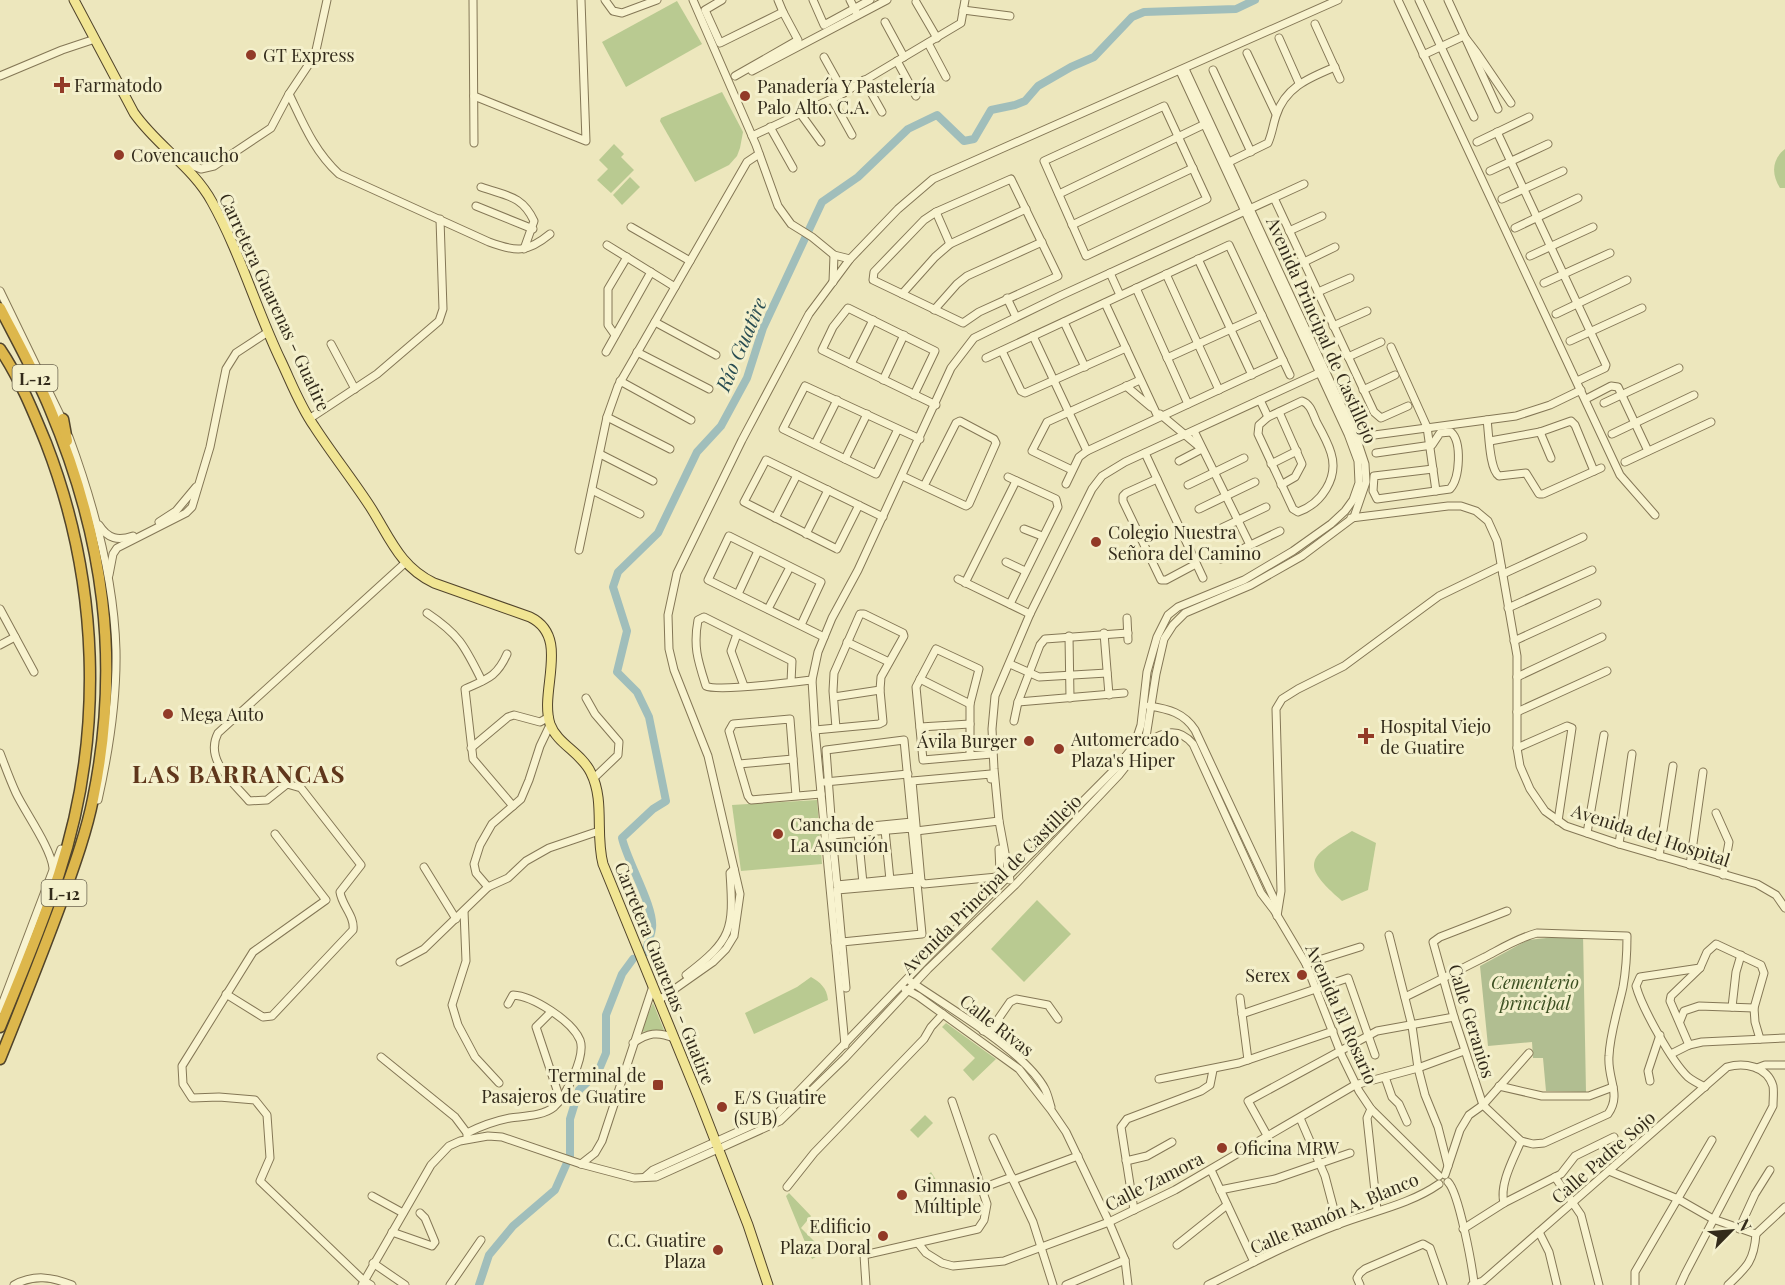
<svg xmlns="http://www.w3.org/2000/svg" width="1785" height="1285" viewBox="0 0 1785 1285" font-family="'Playfair Display',serif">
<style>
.green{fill:#b9ca91}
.cemetery{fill:#b1be91}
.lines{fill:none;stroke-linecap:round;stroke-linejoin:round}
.river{stroke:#a0bebb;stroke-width:8}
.minor-casing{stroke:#847756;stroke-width:9}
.major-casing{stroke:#51442b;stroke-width:11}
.highway-casing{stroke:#51442b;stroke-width:13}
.minor{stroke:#f8f3cf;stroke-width:7}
.major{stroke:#f1e593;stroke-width:9}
.highway{stroke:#ddb74c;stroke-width:10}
.poi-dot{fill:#923a27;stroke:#f4f0cc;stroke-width:2}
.labels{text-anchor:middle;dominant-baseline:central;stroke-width:6;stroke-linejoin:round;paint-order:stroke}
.shield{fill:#f4f0cc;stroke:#6d6650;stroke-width:1.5}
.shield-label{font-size:16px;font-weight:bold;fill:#332b1b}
.poi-label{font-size:18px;fill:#332b1b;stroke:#f4f0cc;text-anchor:start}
.street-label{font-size:18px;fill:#332b1b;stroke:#f4f0cc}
.park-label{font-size:18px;font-style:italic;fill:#3c5022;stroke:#f4f0cc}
.water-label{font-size:20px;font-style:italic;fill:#2a4e53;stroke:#f4f0cc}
.district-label{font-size:24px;font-weight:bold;letter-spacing:1.5px;fill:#5f361b;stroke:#f4f0cc}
</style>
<rect width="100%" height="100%" fill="#ede7bd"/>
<!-- green -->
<g class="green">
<path d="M677 1 702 44 626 87 602 42Z"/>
<path d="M722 92 743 132 740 148 737 156 729 165 695 182 660 121 661 118Z"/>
<path d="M614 144 624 154 621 157 634 170 611 193 597 180 608 169 599 160Z"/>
<path d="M1785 149V188H1780C1771 174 1772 159 1785 149Z"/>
<path d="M630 177 640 187 622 205 613 195Z"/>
<path d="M817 800 822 864 741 871 732 805Z"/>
<path d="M1352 831 1376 843 1368 890 1342 901C1299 864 1308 857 1352 831Z"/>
<path d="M1037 900 1071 934 1024 982 991 949Z"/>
<path d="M811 977C820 982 827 988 828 1000L754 1034 745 1013 797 987Z"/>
<path d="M653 1003 664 1030 640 1032Z"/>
<path d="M946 1023 996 1059 973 1081 963 1070 975 1058 942 1027Z"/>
<path d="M925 1115 933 1123 918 1138 910 1130Z"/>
<path d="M931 1172 945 1194 921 1195 915 1188Z"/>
<path d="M789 1193 811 1216 801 1228 825 1252 812 1259 786 1196Z"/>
</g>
<!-- cemetery -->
<path class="cemetery" d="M1583 934 1586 1092 1546 1091 1543 1058H1533L1532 1042 1488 1046 1480 966 1528 940Z"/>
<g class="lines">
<!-- river -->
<g class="river">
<path d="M645 952C648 944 651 936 652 928 655 908 627 861 622 838L653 809 666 801 649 717 637 692 617 672 627 631 613 587 618 572 658 533 697 452 721 426 747 378 763 328 822 202 858 177 908 129 937 115 964 141 974 139 991 110 1015 105 1025 101 1038 86 1071 67 1094 57 1132 17 1144 12 1236 9 1255 0"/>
<path d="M479 1285 489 1255 513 1226 555 1190 570 1156V1119L579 1090 598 1072 606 1053V1015L622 974 633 959"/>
</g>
<defs>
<g id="minor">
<path d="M473 0 474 143"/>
<path d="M605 0 613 11 622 13 657 0"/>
<path d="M693 0 756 145 778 206 791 224 812 237 834 255 850 259"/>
<path d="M722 0 705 10 720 43 783 12 798 40 735 76"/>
<path d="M778 0 783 12"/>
<path d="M813 0 824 25 870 0"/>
<path d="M850 0 856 12"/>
<path d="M1398 0 1620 475 1655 515"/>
<path d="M1419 0 1474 117"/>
<path d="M1448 0 1498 109"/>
<path d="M916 2 937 38"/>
<path d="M963 10 1010 16"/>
<path d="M885 22 904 57"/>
<path d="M1315 24 1340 79"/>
<path d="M1279 38 1299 83"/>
<path d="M928 43 946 77"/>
<path d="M1247 53 1276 114"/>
<path d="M1423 55 1464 36 1477 53 1511 103"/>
<path d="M824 57 844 93"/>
<path d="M897 61 916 96"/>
<path d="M1213 70 1251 152"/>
<path d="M752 71 887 0"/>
<path d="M0 76 62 50 95 39"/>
<path d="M864 80 882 112"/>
<path d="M289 94C303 123 314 151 339 174L489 242C516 252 527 253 550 234"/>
<path d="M474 96 586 141 581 0"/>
<path d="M832 99 852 135"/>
<path d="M1164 106 1207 199 1086 256 1044 161Z"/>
<path d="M800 113 821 142"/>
<path d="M770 127 793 168"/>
<path d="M1497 132 1606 365 1605 368 1577 381"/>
<path d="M752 136 840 95 961 23 965 0"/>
<path d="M1477 142 1529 117"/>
<path d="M183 162 201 169 214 166 271 128 289 94 315 55 327 0"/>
<path d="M1229 162 1268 143C1272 134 1273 125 1276 116 1285 87 1309 78 1335 67"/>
<path d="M1490 171 1548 144"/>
<path d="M1011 179 1058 276 979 312 963 323 873 280 874 272 924 220 936 212Z"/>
<path d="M481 187C506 196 522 195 534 221L524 249"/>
<path d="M1059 194 1205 124"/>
<path d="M1274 198 1374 412 1381 418 1408 406"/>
<path d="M1502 199 1563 171"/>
<path d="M476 206 533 229"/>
<path d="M936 212 950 244"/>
<path d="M1072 225 1193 168"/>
<path d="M631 227 690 261"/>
<path d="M1515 228 1578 198"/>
<path d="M1289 231 1322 216"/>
<path d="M607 245 675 287"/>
<path d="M1530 256 1593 227"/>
<path d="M1198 259 1252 375"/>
<path d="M1304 262 1335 247"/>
<path d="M1110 273 1120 295"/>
<path d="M1166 274 1219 390"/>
<path d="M833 282 834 255"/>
<path d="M1544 283 1610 253"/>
<path d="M1136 288 1188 404"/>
<path d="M0 291 63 421"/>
<path d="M1318 292 1350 278"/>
<path d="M902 294 935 257 950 244 1026 209"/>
<path d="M1007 298 1016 317"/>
<path d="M1105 303 1158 417"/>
<path d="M934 310 957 284 967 276 1042 242"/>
<path d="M1556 314 1627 280"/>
<path d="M655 322 716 355"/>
<path d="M1064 322 1085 367"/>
<path d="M1333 326 1367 311"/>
<path d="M615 335 608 325V289L627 257"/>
<path d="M1033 336 1087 451"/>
<path d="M1570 341 1642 308"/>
<path d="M331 344 355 389"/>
<path d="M1391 347 1427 427 1436 491"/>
<path d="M1002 351 1021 391 1025 393 1126 348"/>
<path d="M606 352 651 272"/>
<path d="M637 352 709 389"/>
<path d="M1348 357 1381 342"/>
<path d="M986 358 1229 245 1290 375"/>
<path d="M1167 358 1262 315"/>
<path d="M851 364 873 320"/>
<path d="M883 380 904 335"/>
<path d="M620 381 691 420"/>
<path d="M1126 386 1151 407"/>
<path d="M1363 390 1395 375"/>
<path d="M914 395 935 351 848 308 833 327 822 350 936 405"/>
<path d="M1586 399 1611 386 1618 387 1648 451"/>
<path d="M1260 400 1268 417"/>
<path d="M1302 401C1311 404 1313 415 1317 423 1322 432 1328 443 1331 453 1339 478 1321 504 1298 512L1293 509 1258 434 1259 425 1268 417Z"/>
<path d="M1604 403 1679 368"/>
<path d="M1279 412 1302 464 1295 477 1281 485"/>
<path d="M1160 414 1202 449 1179 461"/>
<path d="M607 417 670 449"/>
<path d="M309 419 377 374 439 321 443 309 440 219"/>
<path d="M1487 420C1489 433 1489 469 1499 476L1526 473 1539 494H1543L1601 468"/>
<path d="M898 429 876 474 783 429 805 386 920 439"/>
<path d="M1194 431 1250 545"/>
<path d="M1540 432 1551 458"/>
<path d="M1612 434 1694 395"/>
<path d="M69 437C94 505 114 577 116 650 117 701 109 751 98 800"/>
<path d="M1352 438 1516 416 1550 405 1581 390"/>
<path d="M1490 441 1540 432 1571 421 1575 425 1594 471"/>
<path d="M815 444 837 400"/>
<path d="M1145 453 1203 578"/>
<path d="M1376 453 1432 445 1440 433 1451 432C1462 442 1460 478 1450 489L1377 499 1373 491 1374 476 1433 469"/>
<path d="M600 454 653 481"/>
<path d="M845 459 867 414"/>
<path d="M1625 462 1711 422"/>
<path d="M1271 464 1297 451"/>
<path d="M1072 470 1032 451 1047 422 1140 380"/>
<path d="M902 476 966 506 969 504 996 443 994 439 960 421 956 423 924 486"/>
<path d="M1008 477 1056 499 1058 507 1010 604"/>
<path d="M1157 479 1126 493 1123 496V501L1161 580H1166L1196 564"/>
<path d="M1066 484 1079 457 1087 451 1283 360"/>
<path d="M1188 485 1244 458"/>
<path d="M592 490 640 514"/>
<path d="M859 505 837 549 744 502 766 460 883 517"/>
<path d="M1199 509 1255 482"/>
<path d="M775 518 797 475"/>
<path d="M1351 518 1448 506H1461L1476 511 1488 521 1497 541 1517 656V748L1520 766 1530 789 1545 811 1566 826 1619 844 1757 884 1776 895 1785 908"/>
<path d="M159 522 176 511 196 487"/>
<path d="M99 525C108 539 118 541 133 536"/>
<path d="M1024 529 1042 536"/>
<path d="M1211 533 1266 507"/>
<path d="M806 534 828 490"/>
<path d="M579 550 607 417 618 386 747 162 759 154"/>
<path d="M1221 559 1280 531"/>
<path d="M1006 562 1025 571"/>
<path d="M1503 574 1583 537"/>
<path d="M109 575 113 554 117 548 186 513 192 507 210 447 226 369 236 353 268 332"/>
<path d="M958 579 1030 614"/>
<path d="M965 583 1016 481"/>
<path d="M738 594 758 551"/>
<path d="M1508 608 1592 570"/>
<path d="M0 609 34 672"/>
<path d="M768 609 790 567"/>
<path d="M427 613C460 635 465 647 482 681"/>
<path d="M1127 618 1128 640"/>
<path d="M801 625 821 582 729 536 708 580 824 637"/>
<path d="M1104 633 1109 695"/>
<path d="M737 634 731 651 744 686"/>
<path d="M1069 636 1070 698"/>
<path d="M1514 641 1597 603"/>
<path d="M847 642 889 662"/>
<path d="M0 645 15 637"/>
<path d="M507 654C497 677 487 679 465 689L473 759 513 806"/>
<path d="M1010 664 1039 677 1107 673"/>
<path d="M1517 677 1602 637"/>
<path d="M920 679 970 704"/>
<path d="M791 682 792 661 704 617 698 620C693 647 698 661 706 686 717 692 795 682 812 680"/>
<path d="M834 697 880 690"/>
<path d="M586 698 595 714 619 742 618 755 594 778"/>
<path d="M1018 702 1124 693"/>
<path d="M1149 706C1169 709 1184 713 1195 730L1275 901 1274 908"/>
<path d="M1517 712 1607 671"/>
<path d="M1014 721 1018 702 1040 645 1045 639 1128 633"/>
<path d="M920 727 970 724"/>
<path d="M815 730 879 724 883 722 880 690 881 677 904 636 903 633 864 614H860L834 673 833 691 836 728"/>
<path d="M904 740 912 822 832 830 826 750Z"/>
<path d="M1145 744C1161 732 1178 726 1193 744L1261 893 1274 910 1306 964 1342 1056 1359 1091 1371 1109 1439 1176"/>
<path d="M471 748 508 717 514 715 540 722 549 717"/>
<path d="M1517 748 1567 726 1572 728 1558 821"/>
<path d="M0 753C5 766 10 780 16 793 25 812 51 848 53 868"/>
<path d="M970 756V704L979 669 936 649 916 687 923 760 992 754"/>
<path d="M739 764 793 759"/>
<path d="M991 779V774L912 781 921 881 924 884 997 877 1000 872 999 849"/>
<path d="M825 782 908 774"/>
<path d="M796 796 790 719 733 724 729 731 748 796 751 800 821 794"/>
<path d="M1716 813 1729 842 1723 875"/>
<path d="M912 828 917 877 837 885 832 835Z"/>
<path d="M885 830 890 880"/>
<path d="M916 831 999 821"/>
<path d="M858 833 863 883"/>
<path d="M1587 833 1604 735"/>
<path d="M275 834 326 900 253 952 182 1066 183 1084 192 1098 219 1097 255 1100 267 1115 270 1158 260 1181 363 1280 371 1285"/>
<path d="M1619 844 1632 754"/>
<path d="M1659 856 1673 766"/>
<path d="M1690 865 1703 772"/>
<path d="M424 867 456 919"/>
<path d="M1010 880 999 821 994 769 992 729 995 696 1030 614 1092 489 1102 476 1125 462 1323 371"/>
<path d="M488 887 476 873 474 864 480 845 492 824 521 799 529 780 540 746 550 725"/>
<path d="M464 911 466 961 452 1005 458 1025 475 1057 499 1083"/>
<path d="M1277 916 1281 891 1276 709 1282 699 1298 689 1344 666 1439 596 1501 566"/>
<path d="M1389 935 1412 1026 1418 1068 1425 1095 1438 1127 1448 1166"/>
<path d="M835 943 842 942 922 934 917 883 837 890 846 988"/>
<path d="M400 962 424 949 488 887 508 878 526 861 549 848 599 831"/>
<path d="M1306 964 1360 947"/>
<path d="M1700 968 1640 977 1636 986C1642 1008 1672 1062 1688 1077 1693 1081 1699 1084 1705 1087"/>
<path d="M686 975C732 940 734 930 730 873L734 869"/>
<path d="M910 981C947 1007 1025 1051 1045 1089 1048 1095 1049 1101 1051 1107"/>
<path d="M905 989 918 996 1019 1069 1051 1110 1066 1132 1109 1222 1125 1260 1128 1285"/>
<path d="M226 994 263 1017 272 1016 353 930C355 916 342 906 340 892L361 865 301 788 287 784 267 800 249 801C233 782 204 760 218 733L405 563"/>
<path d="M1405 997C1432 984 1459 970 1485 957 1502 948 1518 938 1537 933L1627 936C1627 953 1626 970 1623 987 1618 1010 1610 1033 1609 1056 1607 1079 1622 1094 1608 1114L1544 1143 1533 1144 1521 1141 1483 1105 1454 1017 1433 942 1440 937 1507 911"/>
<path d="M1240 998 1248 1060"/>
<path d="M659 1000 713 962 726 949 734 936 740 894 708 756 674 670 669 649 668 615 677 573 742 440 809 314 850 259 898 209 933 179 1338 0"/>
<path d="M1732 1007 1736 972 1741 955"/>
<path d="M0 1010 61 849"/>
<path d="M551 1012 536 1027 560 1099"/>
<path d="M1242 1014 1348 978 1375 1055"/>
<path d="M1680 1021 1684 1011 1699 1006 1754 1008"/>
<path d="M983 1031 992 1028 1010 1002 1016 999 1048 1005 1058 1019"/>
<path d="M633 1043C648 1033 657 1031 674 1038"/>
<path d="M845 1045 815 730 812 680 818 652 832 618 858 570 951 368 974 338 1062 295 1304 184"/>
<path d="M1689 1045 1670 1001 1671 996 1700 968 1707 952 1716 944 1761 965 1764 973 1754 1008 1755 1022 1760 1039"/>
<path d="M1671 1054 1689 1045 1702 1042 1785 1038"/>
<path d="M381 1057 455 1117 467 1133V1136"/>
<path d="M1757 1068 1765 1065H1785"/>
<path d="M1385 1077 1392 1097 1399 1104 1407 1122"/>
<path d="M1159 1079 1239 1063 1333 1031"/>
<path d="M1650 1081 1648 1071 1660 1035"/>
<path d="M1499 1086 1542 1096H1589L1613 1087"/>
<path d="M1371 1109 1367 1118 1377 1210"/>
<path d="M1300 1118 1325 1176 1338 1225"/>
<path d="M467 1133C481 1126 495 1121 510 1118 524 1116 543 1116 554 1107 566 1096 586 1056 580 1040 572 1021 533 996 513 995L508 1004"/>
<path d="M1268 1137 1248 1101 1377 1031 1454 1017"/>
<path d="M993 1138 1033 1222 1053 1285"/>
<path d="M1126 1161 1147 1156 1172 1142"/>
<path d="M581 1164 595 1153 602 1141 653 986"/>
<path d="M1211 1170 1254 1262"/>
<path d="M1609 1171 1678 1199 1713 1219 1756 1234"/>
<path d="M1445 1175 1460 1130 1469 1115 1483 1105 1529 1053"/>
<path d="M645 1177 653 1170 777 1114 926 959 1116 768 1133 747 1137 737 1141 725 1147 672 1157 637 1168 615 1178 607 1244 580 1293 551 1331 524 1345 511 1353 500 1359 483 1358 461 1348 434 1180 71"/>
<path d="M1555 1177 1581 1215 1599 1285"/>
<path d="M1013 1180 1078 1156"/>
<path d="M1448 1182C1459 1193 1472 1265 1474 1283"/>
<path d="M787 1187 814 1153 924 1039 931 1027 943 1014"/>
<path d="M982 1188 1012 1177"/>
<path d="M1220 1190 1275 1179 1350 1153"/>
<path d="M372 1196 403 1213"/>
<path d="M1504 1203C1499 1184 1514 1158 1521 1141"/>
<path d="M1134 1210 1121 1127 1127 1119 1201 1091 1210 1085 1213 1070"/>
<path d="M1463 1229 1504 1203 1561 1174 1575 1156 1614 1137"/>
<path d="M1739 1229 1755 1194 1770 1170"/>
<path d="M392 1232 432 1246 435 1242 425 1218 420 1213"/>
<path d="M1539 1232 1549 1252 1557 1285"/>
<path d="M1756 1234 1785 1207"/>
<path d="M918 1243 926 1253 942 1263 953 1266 1004 1261 1109 1222 1175 1190 1355 1085 1418 1068 1464 1051"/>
<path d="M1177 1245 1227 1205"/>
<path d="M373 1263 405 1285"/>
<path d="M14 1285C34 1274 52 1277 72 1285"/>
<path d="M362 1285 431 1165 449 1146 460 1141 488 1136 502 1137 581 1164 634 1178 656 1177 780 1121 845 1058 928 969 1015 885 1119 775 1142 746 1146 737 1156 674 1164 639 1173 625 1185 613 1251 585 1302 556 1354 517 1366 482 1365 464 1356 437 1185 69"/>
<path d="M450 1285 481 1240"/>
<path d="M866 1285 864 1255 978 1229 984 1220 987 1204 952 1101"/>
<path d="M1066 1285 1125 1260"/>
<path d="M1208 1285C1250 1264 1292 1242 1337 1225 1370 1212 1409 1205 1439 1184"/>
<path d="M1360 1285 1357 1278 1360 1273 1365 1269 1423 1244 1430 1248 1443 1285"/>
<path d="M1472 1285 1483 1281 1727 1067C1744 1062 1767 1066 1773 1086 1774 1092 1773 1099 1773 1106L1685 1274 1680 1285"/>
<path d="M1635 1285V1272L1712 1140"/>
<path d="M1728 1285C1747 1267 1754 1261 1756 1234"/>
</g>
<path id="major" d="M74 0 134 113C157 146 193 167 212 202 240 252 256 309 281 361 291 382 300 406 314 426 332 454 353 480 371 508 390 538 400 567 434 583L530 617C571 637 539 690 550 724 557 744 582 753 591 773 605 801 595 834 603 864L699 1099 748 1225 768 1285"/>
<g id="highway">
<path d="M0 308C17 341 36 375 50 409 104 537 121 663 93 799 86 834 73 869 61 903 42 955 21 1007 0 1059"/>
<path d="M0 349C19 377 33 411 46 443 99 580 105 733 59 874 42 926 21 976 0 1027"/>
<path d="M63 419 67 441"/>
</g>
</defs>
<!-- minor casing -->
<use href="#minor" class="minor-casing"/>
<!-- major casing -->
<use href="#major" class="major-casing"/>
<!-- highway casing -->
<use href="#highway" class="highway-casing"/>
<!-- minor -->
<use href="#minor" class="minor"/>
<!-- major -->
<use href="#major" class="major"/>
<!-- highway -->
<use href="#highway" class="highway"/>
</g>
<!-- markers -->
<g class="poi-dot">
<circle cx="251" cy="55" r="6"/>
<path d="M59 76h6v6h6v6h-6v6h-6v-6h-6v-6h6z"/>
<circle cx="745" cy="96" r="6"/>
<circle cx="119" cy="155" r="6"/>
<circle cx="1096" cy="542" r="6"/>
<circle cx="168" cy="714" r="6"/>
<path d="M1363 727h6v6h6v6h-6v6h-6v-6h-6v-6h6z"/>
<circle cx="1029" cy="741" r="6"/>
<circle cx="1059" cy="749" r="6"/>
<circle cx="778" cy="834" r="6"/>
<circle cx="1302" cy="975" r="6"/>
<rect x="652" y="1079" width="12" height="12" rx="3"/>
<circle cx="722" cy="1107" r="6"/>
<circle cx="1222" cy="1148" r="6"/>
<circle cx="902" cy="1195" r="6"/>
<circle cx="883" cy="1236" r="6"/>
<circle cx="718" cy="1250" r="6"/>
</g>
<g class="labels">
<!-- shield labels -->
<g class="shield">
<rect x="12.5" y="365" width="45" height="26" rx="4.5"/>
<rect x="41.5" y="880" width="45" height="26" rx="4.5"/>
</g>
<g class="shield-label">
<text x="35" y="378">L-12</text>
<text x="64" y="893">L-12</text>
</g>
<!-- poi labels -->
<g class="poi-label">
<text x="263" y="55">GT Express</text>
<text x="74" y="85">Farmatodo</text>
<text x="757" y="86">Panadería Y Pastelería<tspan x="757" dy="21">Palo Alto. C.A.</tspan></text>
<text x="131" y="155">Covencaucho</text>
<text x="1108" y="532">Colegio Nuestra<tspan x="1108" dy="21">Señora del Camino</tspan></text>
<text x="180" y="714">Mega Auto</text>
<text x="1380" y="726">Hospital Viejo<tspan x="1380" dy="21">de Guatire</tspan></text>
<text x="1071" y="739">Automercado<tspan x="1071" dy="21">Plaza's Hiper</tspan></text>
<text x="1017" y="741" text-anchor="end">Ávila Burger</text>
<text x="790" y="824">Cancha de<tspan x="790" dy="21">La Asunción</tspan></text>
<text x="1290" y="975" text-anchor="end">Serex</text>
<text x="646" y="1075" text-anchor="end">Terminal de<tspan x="646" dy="21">Pasajeros de Guatire</tspan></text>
<text x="734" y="1097">E/S Guatire<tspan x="734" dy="21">(SUB)</tspan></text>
<text x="1234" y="1148">Oficina MRW</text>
<text x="914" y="1185">Gimnasio<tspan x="914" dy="21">Múltiple</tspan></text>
<text x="871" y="1226" text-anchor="end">Edificio<tspan x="871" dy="21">Plaza Doral</tspan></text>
<text x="706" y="1240" text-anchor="end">C.C. Guatire<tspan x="706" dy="21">Plaza</tspan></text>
</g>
<!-- street labels -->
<g class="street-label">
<text transform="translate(275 302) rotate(65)">Carretera Guarenas - Guatire</text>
<text transform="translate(1322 330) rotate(66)">Avenida Principal de Castillejo</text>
<text transform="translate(1651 835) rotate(18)">Avenida del Hospital</text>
<text transform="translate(991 884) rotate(-45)">Avenida Principal de Castillejo</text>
<text transform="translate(665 973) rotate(68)">Carretera Guarenas - Guatire</text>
<text transform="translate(1342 1014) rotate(66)">Avenida El Rosario</text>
<text transform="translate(1472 1021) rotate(73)">Calle Geranios</text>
<text transform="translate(997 1025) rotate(38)">Calle Rivas</text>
<text transform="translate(1603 1157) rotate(-41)">Calle Padre Sojo</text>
<text transform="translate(1154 1181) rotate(-27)">Calle Zamora</text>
<text transform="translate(1334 1213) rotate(-23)">Calle Ramón A. Blanco</text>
</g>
<!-- park labels -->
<g class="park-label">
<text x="1535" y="982">Cementerio<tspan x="1535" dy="21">principal</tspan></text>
</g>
<!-- water labels -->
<g class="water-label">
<text transform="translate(740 344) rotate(-67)">Río Guatire</text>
</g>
<!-- district labels -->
<g class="district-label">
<text x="239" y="773">LAS BARRANCAS</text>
</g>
</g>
<!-- north arrow -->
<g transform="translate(1731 1231) rotate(65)" stroke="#f4f0cc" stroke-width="4.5" paint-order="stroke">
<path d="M0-4.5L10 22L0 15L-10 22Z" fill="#332b1b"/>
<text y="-9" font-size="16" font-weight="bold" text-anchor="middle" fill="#332b1b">N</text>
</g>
</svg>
